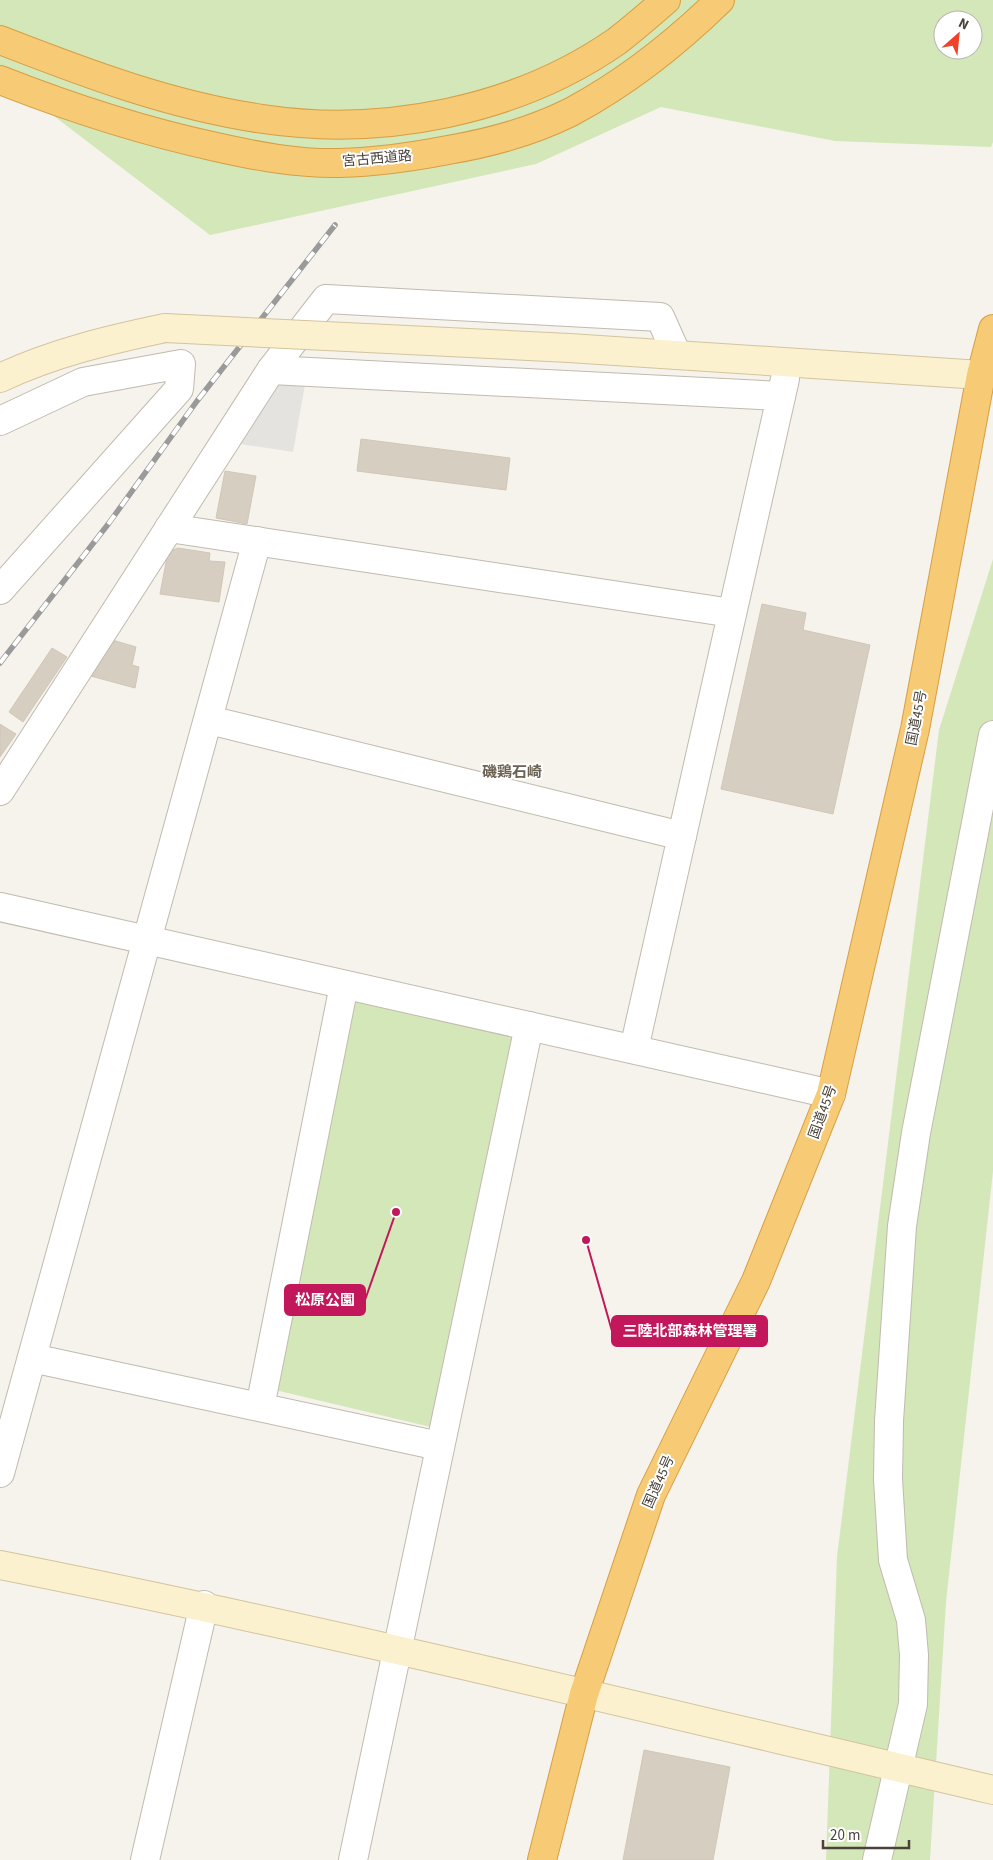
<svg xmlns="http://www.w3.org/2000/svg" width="993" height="1860" viewBox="0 0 993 1860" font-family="'Source Sans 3','Noto Sans JP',sans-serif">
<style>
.green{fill:#d3e7b8;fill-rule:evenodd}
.parking{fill:#e5e3e0}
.building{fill:#d7cec2;stroke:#d1c6b6}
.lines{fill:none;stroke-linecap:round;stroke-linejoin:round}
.street-casing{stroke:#c1baaf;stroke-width:30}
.secondary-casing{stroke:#d3c49e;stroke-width:30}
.highway-casing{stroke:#d79e44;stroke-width:30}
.street{stroke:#fff;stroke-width:28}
.secondary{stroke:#fcf1cf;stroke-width:28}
.highway{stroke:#f7ca75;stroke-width:28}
.rail-casing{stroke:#9a9a9a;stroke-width:5.5}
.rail{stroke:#fff;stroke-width:4;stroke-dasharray:11;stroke-linecap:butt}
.secondary-bridge-casing{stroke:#d3c49e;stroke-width:30;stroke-linecap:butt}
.secondary-bridge{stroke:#fcf1cf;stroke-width:28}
.labels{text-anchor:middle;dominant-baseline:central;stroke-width:4;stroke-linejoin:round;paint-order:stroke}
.street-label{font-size:14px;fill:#4a433a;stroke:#fff}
.neighbourhood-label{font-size:15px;font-weight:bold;fill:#6c6152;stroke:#fff}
.leader{fill:none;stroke:#c2185b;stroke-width:2}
.callout-dot{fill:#c2185b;stroke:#fff;stroke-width:2}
.callout{fill:#c2185b;stroke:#c2185b;stroke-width:2}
.callout-label{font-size:15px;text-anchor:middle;font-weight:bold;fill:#fff}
</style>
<rect width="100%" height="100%" fill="#f5f3ec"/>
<!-- green -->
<g class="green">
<path d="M0 0H993V142L991 147 835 141 661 107 536 164 210 235 0 75ZM943 20H973V50H943Z"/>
<path d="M993 559V1171L946 1602 930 1860H826L837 1557 939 730Z"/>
<path d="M356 998 518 1034 435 1428 275 1390Z"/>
</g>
<!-- parking -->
<path class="parking" d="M306 379 293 452 240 444 281 382Z"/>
<!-- building -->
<g class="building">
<path d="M361 439 510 458 506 490 357 471Z"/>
<path d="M225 471 256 476 247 524 216 518Z"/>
<path d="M178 548 210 553 209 561 225 562 219 602 160 594 168 552Z"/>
<path d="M762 604 806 613 803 630 870 645 833 814 721 789Z"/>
<path d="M109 639 136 647 132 665 139 667 135 688 87 675Z"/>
<path d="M52 648 67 657 23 722 9 712Z"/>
<path d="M0 724 16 734 0 757Z"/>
<path d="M644 1750 730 1767 713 1860H623Z"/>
</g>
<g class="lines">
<defs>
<g id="street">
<path d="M677 355 660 317 326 299 271 370 781 396"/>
<path d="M0 421 83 382 181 364 179 389 0 590"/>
<path d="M169 528 732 613"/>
<path d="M209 720 682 836"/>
<path d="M0 791 271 370"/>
<path d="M0 907 831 1094"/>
<path d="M634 1049 785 379"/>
<path d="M32 1358 439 1446"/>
<path d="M260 1407 344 985"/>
<path d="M0 1473 257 541"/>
<path d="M145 1860 204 1605"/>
<path d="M353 1860 529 1026"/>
<path d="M877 1860 913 1704 914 1655 911 1620 893 1560 888 1479 889 1421 902 1226 916 1133 993 735"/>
</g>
<g id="secondary">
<path d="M569 348 981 375"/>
<path d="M0 378C53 353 108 340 165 328"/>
<path d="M0 1565C333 1631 662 1712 993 1790"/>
</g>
<g id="highway">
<path d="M0 40C85 73 172 106 263 119 383 137 517 111 617 41 634 28 650 14 666 0"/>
<path d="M0 80C71 108 142 131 216 147 256 156 298 164 340 163 376 162 412 157 448 150 489 143 533 131 571 112 627 82 675 44 720 0"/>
<path d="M542 1860 584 1694 651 1495 756 1281 831 1094 915 729 981 375 993 329"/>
</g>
</defs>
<!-- street casing -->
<use href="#street" class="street-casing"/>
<!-- secondary casing -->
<use href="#secondary" class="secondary-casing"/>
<!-- highway casing -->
<use href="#highway" class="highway-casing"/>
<!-- street -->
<use href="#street" class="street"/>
<!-- secondary -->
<use href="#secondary" class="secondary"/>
<!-- highway -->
<use href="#highway" class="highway"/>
<defs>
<path id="rail" d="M0 663 109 523 197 401 335 225"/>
</defs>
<!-- rail casing -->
<use href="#rail" class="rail-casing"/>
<!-- rail -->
<use href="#rail" class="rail"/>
<defs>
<path id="secondary-bridge" d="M165 328 569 348"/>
</defs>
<!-- secondary-bridge casing -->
<use href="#secondary-bridge" class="secondary-bridge-casing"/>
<!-- secondary-bridge -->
<use href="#secondary-bridge" class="secondary-bridge"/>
</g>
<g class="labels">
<!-- street labels -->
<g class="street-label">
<text transform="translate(377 159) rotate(-5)">宮古西道路</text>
<text transform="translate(917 718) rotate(-79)">国道45号</text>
<text transform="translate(823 1112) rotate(-70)">国道45号</text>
<text transform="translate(659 1482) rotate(-66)">国道45号</text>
</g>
<!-- neighbourhood labels -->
<g class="neighbourhood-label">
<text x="512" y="772">磯鶏石崎</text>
</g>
</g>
<!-- callouts -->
<path class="leader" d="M396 1212L365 1300M586 1240L612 1331"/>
<g class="callout-dot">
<circle cx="396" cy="1212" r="5"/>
<circle cx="586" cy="1240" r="5"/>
</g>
<g class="callout">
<rect x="285" y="1285" width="80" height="30" rx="5"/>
<rect x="612" y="1316" width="155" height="30" rx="5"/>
</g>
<g class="callout-label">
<text x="325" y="1305">松原公園</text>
<text x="690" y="1336">三陸北部森林管理署</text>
</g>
<!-- north arrow -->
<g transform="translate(958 35) rotate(27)"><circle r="24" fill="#ffffff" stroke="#b7b4b0"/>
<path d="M0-4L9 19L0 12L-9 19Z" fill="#f04228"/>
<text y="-8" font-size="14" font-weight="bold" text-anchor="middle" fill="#4a433a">N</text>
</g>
<!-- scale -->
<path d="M823 1840v8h86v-8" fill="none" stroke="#4a433a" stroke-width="2.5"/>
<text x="830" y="1840" font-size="15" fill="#4a433a" stroke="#ffffff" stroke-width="4" paint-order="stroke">20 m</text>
</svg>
